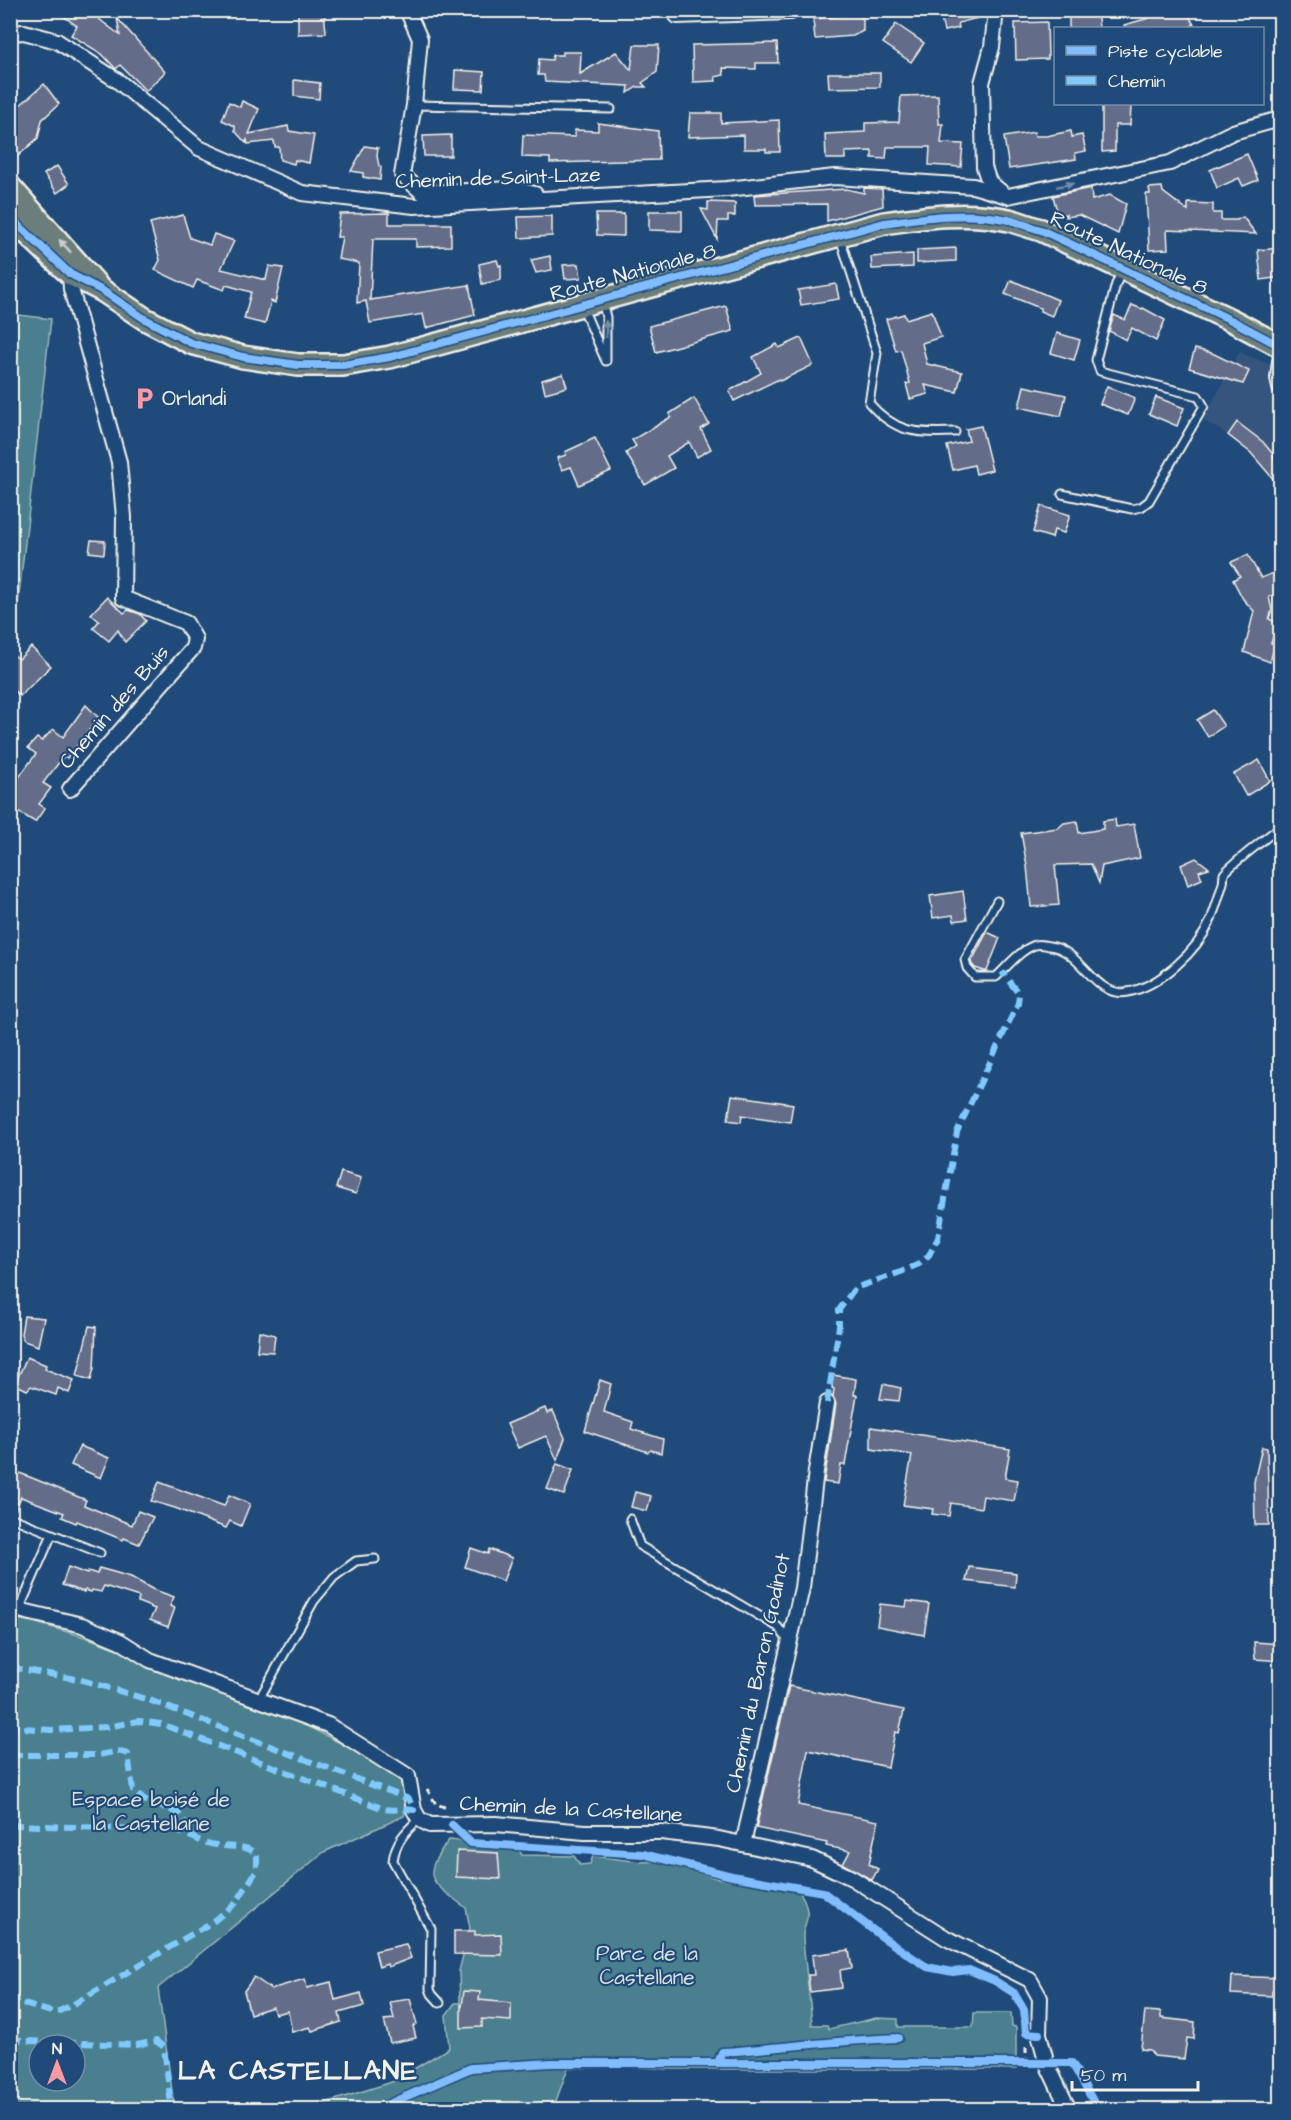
<svg xmlns="http://www.w3.org/2000/svg" width="1291" height="2120" viewBox="0 0 1291 2120" font-family="'Architects Daughter',sans-serif">
<style>
.built{fill:#34547e}
.green{fill:#4a7f8e;stroke:#9fb8bb;stroke-width:1.5;fill-rule:evenodd}
.building{fill:#646c89;stroke:#f4f1e8;stroke-width:1.5}
.lines{fill:none;stroke-linecap:round;stroke-linejoin:round}
.service-casing{stroke:#f4f1e8;stroke-width:11}
.minor-casing{stroke:#f4f1e8;stroke-width:18}
.primary-casing{stroke:#f4f1e8;stroke-width:26}
.path{stroke:#f4f1e8;stroke-width:3;stroke-dasharray:6 4.5;stroke-linecap:butt}
.service{stroke:#1f4a7a;stroke-width:7}
.minor{stroke:#1f4a7a;stroke-width:14}
.primary{stroke:#6c7e7c;stroke-width:21}
.quiet{stroke:#80caff;stroke-width:6;stroke-dasharray:12 6;stroke-linecap:butt}
.cycleway-casing{stroke:#1f4a7a;stroke-width:11}
.cycleway{stroke:#80bcff;stroke-width:8}
.oneway{fill:#748da6}
.oneway2{fill:#cbcec8}
.labels{text-anchor:middle;dominant-baseline:central;stroke-width:4.5;stroke-linejoin:round;paint-order:stroke}
.street-label{font-size:21px;fill:#f4f1e8;stroke:#1f4a7a}
.poi-label{font-size:21px;fill:#f4f1e8;stroke:#1f4a7a;text-anchor:start}
.park-label{font-size:21px;fill:#dae0da;stroke:#1f4a7a}
.district-label{font-size:27px;font-weight:bold;letter-spacing:1.5px;fill:#f4f1e8;stroke:#1f4a7a}
</style>
<rect width="100%" height="100%" fill="#1f4a7a"/>
<filter id="ink" filterUnits="userSpaceOnUse"><feTurbulence type="fractalNoise" baseFrequency=".0167" numOctaves="2"/><feDisplacementMap in="SourceGraphic" scale="12" xChannelSelector="R" yChannelSelector="G"/><feConvolveMatrix kernelMatrix="1 2 1 2 8 2 1 2 1" color-interpolation-filters="sRGB"/></filter>
<g filter="url(#ink)">
<!-- built -->
<path class="built" d="M1239 352 1280 369V466L1203 420Z"/>
<!-- green -->
<g class="green">
<path d="M11 314 51 319 18 603 10 602Z"/>
<path d="M10 1618 33 1622 85 1637 260 1702 405 1776 409 1799 404 1816 324 1852 158 1988 173 2098 178 2109H11ZM39 2045H75V2081H39Z"/>
<path d="M449 1840 516 1845 522 1855 574 1856 580 1865 590 1864 593 1856 641 1862 662 1861 716 1878 798 1890C803 1897 806 1902 807 1911 809 1921 802 1928 803 1938 805 1967 810 1996 812 2025H827L829 2029 876 2018 898 2019V2027H973L974 2013H1011L1012 2026 1016 2027V2069H672L623 2067 568 2068 553 2109 303 2110 392 2082 449 2048 446 2015 455 2003H460L459 1971 470 1928 466 1908C434 1883 417 1879 449 1840Z"/>
</g>
<!-- building -->
<g class="building">
<path d="M55 10H87L120 35 117 18 165 72 146 91 120 65 116 69 102 54 71 35 77 26Z"/>
<path d="M298 10H324L326 33 298 34Z"/>
<path d="M939 10H987L986 16 958 23 959 28 944 31Z"/>
<path d="M1097 10 1099 28H1069V15Z"/>
<path d="M1145 10H1186L1194 25 1187 28H1125L1124 25 1149 18Z"/>
<path d="M859 14 863 19V31L853 36 815 39 813 19Z"/>
<path d="M1047 22 1048 59 1016 60 1015 23Z"/>
<path d="M896 24 924 43 911 62 883 43Z"/>
<path d="M777 43 778 63H756V69L723 68 724 75 715 77 716 81 693 82 692 45Z"/>
<path d="M634 45H659L657 72 642 83 646 87H637L628 93 629 86 545 82 544 75H538L539 59 552 60 553 55H563V52H581L580 74 616 52 631 70Z"/>
<path d="M455 70 484 72 483 90 454 89Z"/>
<path d="M828 73H880V87L829 88Z"/>
<path d="M294 80 320 83 319 99 294 96Z"/>
<path d="M44 84 59 104 42 120 38 138 10 163V114Z"/>
<path d="M938 95 939 124H943L941 143 963 144 961 167 929 165 930 147H887L886 159 872 158V151L845 152V159H826L825 134 865 132V123L899 122 901 96Z"/>
<path d="M242 101 259 109 249 134 288 126 289 131 314 135 309 163 295 160 294 164 280 160 279 147H275L274 141 248 144 247 140 246 143 235 131V126L222 120 229 102 240 107Z"/>
<path d="M1109 104H1131L1130 125H1115V151L1102 152V106H1109Z"/>
<path d="M690 113H721V123L779 120 780 152H766V149H744V135L688 137Z"/>
<path d="M598 123 658 131 659 160 550 163V158L522 157 523 135 575 137V130L598 131Z"/>
<path d="M1071 131 1072 137 1082 135 1086 151 1075 153 1076 159 1009 169 1004 137 1034 132 1035 136H1046Z"/>
<path d="M451 135V156H424L423 136Z"/>
<path d="M365 146 378 148 377 156 379 166 381 167 380 180 363 177V173L351 171Z"/>
<path d="M1247 154 1258 180 1243 186 1239 178 1217 188 1210 170Z"/>
<path d="M57 166 69 184 57 193 44 174Z"/>
<path d="M1162 187 1163 192 1188 211V203L1213 204V213H1221V220H1237L1243 217 1256 234 1167 230 1168 249 1149 250 1146 194H1150L1149 188Z"/>
<path d="M864 188 882 189 883 206 827 221V204L755 205 754 195 846 189 864 193Z"/>
<path d="M1091 188 1092 200 1110 195 1126 204 1118 234 1079 215 1066 217V214L1058 215 1053 196Z"/>
<path d="M708 202 735 203V216H728V221H718L717 239 701 209 708 210Z"/>
<path d="M649 211H682V231L649 230Z"/>
<path d="M389 213V224H451V246L416 247V239H373L370 300 469 285 475 315 426 328 423 314 370 323 366 301 357 303 359 263 338 259 342 237H337L340 214Z"/>
<path d="M596 214H624V236L597 235Z"/>
<path d="M183 215 190 238 210 245 214 234 234 241 221 269 266 280 269 266 283 268 275 303 271 301 265 324 244 319 251 292 226 285 224 290 197 280 193 288 155 270 160 260 150 223Z"/>
<path d="M552 216V236L519 238 518 217Z"/>
<path d="M956 248V261L917 263V250Z"/>
<path d="M1281 248V277L1261 280 1258 250Z"/>
<path d="M913 254V267L872 269 871 257Z"/>
<path d="M550 256 552 270 536 273 531 260Z"/>
<path d="M497 260 499 266 501 265V280L482 284 479 264Z"/>
<path d="M579 264 581 278 565 279 563 265Z"/>
<path d="M1011 280 1058 300 1052 316 1040 311V308L1005 294Z"/>
<path d="M836 284 839 299 801 305 798 290Z"/>
<path d="M1132 305 1142 309 1143 308 1165 320 1156 341 1132 328 1126 340 1109 331 1114 315 1125 320Z"/>
<path d="M726 306 733 331 656 352 649 326Z"/>
<path d="M932 311 941 337 922 343 927 364 962 372 957 392 925 385 928 394 910 399 906 384 910 383 901 350 896 351 886 319 904 314 906 319Z"/>
<path d="M1057 333 1080 340 1074 360 1051 353Z"/>
<path d="M801 338 813 365 780 381 779 379 734 401 729 391 761 373 753 357 777 344 779 348Z"/>
<path d="M1195 349 1212 353 1249 371 1243 384 1189 368Z"/>
<path d="M563 374 567 387 545 393 542 380Z"/>
<path d="M1024 386 1066 395 1061 416 1019 407Z"/>
<path d="M1107 386 1135 398 1128 415 1100 404Z"/>
<path d="M1156 397 1184 408 1177 426 1149 414Z"/>
<path d="M694 398 709 424 701 429 711 449 697 457 689 442 667 456 674 468 645 485 626 453 636 446 632 440 671 417 669 414Z"/>
<path d="M1237 422 1263 442 1272 453 1281 474V488L1251 453 1228 435Z"/>
<path d="M981 426 992 470 976 474 974 465 953 470 947 446 969 441 966 429Z"/>
<path d="M595 438 611 471 579 485 571 467 562 470 557 458 566 455 565 452Z"/>
<path d="M1041 506 1070 515 1064 533 1054 530 1052 538 1033 532Z"/>
<path d="M91 540 105 541 104 554 89 552Z"/>
<path d="M1248 555 1261 578 1281 570V592L1269 597 1272 610 1269 619 1278 623 1271 643 1275 644 1270 662 1244 652 1254 611 1243 599 1233 580 1240 576 1231 562Z"/>
<path d="M107 597 124 613 128 610 140 614 146 621 125 642 118 630 109 641 93 628 99 621 91 614Z"/>
<path d="M31 647 51 666 20 696 10 687V652L19 659Z"/>
<path d="M86 705 99 718 67 758 64 756 43 783 51 788 39 804 45 808 35 822 10 807V795L16 788 13 785 36 754 28 748 37 738 42 741 53 729 63 737Z"/>
<path d="M1213 710 1224 726 1208 737 1197 720Z"/>
<path d="M1259 760 1270 781 1246 796 1234 774Z"/>
<path d="M1115 819 1116 827 1134 824 1140 858 1102 866 1099 883 1091 864 1055 865 1059 905 1031 907 1027 866 1021 833 1058 828 1064 823 1077 821 1079 833 1103 829V821Z"/>
<path d="M1196 858 1209 868 1199 871 1202 879 1188 885 1181 865Z"/>
<path d="M963 891 967 919 954 921 953 915 933 918 930 896Z"/>
<path d="M987 932 1000 938 987 971H984L975 968 971 963Z"/>
<path d="M732 1095 793 1104 790 1122 742 1115 741 1122 728 1120Z"/>
<path d="M341 1172 361 1178 356 1194 336 1188Z"/>
<path d="M24 1316 44 1318 38 1346 24 1341 21 1334Z"/>
<path d="M89 1326 96 1327 94 1368 91 1380 77 1376Z"/>
<path d="M259 1331 275 1335 273 1352 257 1351Z"/>
<path d="M27 1357 46 1365 45 1369 74 1380 69 1393 58 1388 56 1395 31 1386 27 1390 15 1384Z"/>
<path d="M833 1375 856 1379 854 1395H857L845 1465H841L838 1484 824 1482 836 1404 833 1397 834 1389 832 1388Z"/>
<path d="M600 1380 611 1384 604 1412 633 1422 631 1429 663 1439 661 1453 651 1450 648 1452 585 1431Z"/>
<path d="M883 1384 901 1388 899 1401 880 1399Z"/>
<path d="M545 1408 547 1413 553 1411 565 1438 557 1460 546 1436 518 1448 507 1424Z"/>
<path d="M871 1427 1010 1449 1005 1478 1018 1480 1014 1501 983 1496 981 1508 951 1503 949 1516 932 1514 933 1509 903 1505 912 1455 871 1449Z"/>
<path d="M80 1446 109 1458 101 1478 71 1465Z"/>
<path d="M1262 1447 1267 1448 1269 1525H1255L1254 1482Z"/>
<path d="M557 1464 573 1470 564 1495 547 1489Z"/>
<path d="M10 1469 86 1500 84 1505 132 1525 138 1511 153 1517 139 1544 124 1538 123 1540 77 1521 76 1523 62 1517 64 1513 21 1497 14 1513 10 1512Z"/>
<path d="M159 1482 224 1506 229 1495 250 1504 241 1526 230 1521 226 1528 175 1508 151 1501Z"/>
<path d="M635 1492 651 1496 647 1511 631 1507Z"/>
<path d="M471 1548 488 1554 489 1549 512 1558 503 1581 465 1567Z"/>
<path d="M68 1567 87 1574 88 1571 97 1574 99 1568 131 1577 152 1589 174 1597 170 1606 175 1608 168 1627 150 1620 155 1609 138 1602 139 1597 104 1586 101 1592 92 1590 91 1592 85 1590 84 1592 62 1585Z"/>
<path d="M969 1567 1016 1573 1015 1587 966 1581Z"/>
<path d="M907 1601 929 1604 924 1635 877 1626 880 1604 906 1607Z"/>
<path d="M1254 1642 1281 1644V1661L1255 1659Z"/>
<path d="M789 1686 904 1710 899 1733 895 1732 888 1767 808 1750 798 1805 878 1821 869 1864 878 1869 872 1880 843 1864 850 1851 826 1846 827 1843 756 1828Z"/>
<path d="M457 1851 498 1853 500 1879 456 1877Z"/>
<path d="M454 1931H475V1935L501 1934 502 1955 454 1954Z"/>
<path d="M406 1944 411 1958 388 1967 387 1964 379 1967 375 1951Z"/>
<path d="M849 1950 852 1968 840 1970 842 1988 810 1992 808 1975H814L812 1955Z"/>
<path d="M1232 1976 1281 1978V1991H1272V1996L1231 1994Z"/>
<path d="M254 1977 271 1989 305 1979 307 1988 331 1982 335 2000 361 1993 364 2006 339 2013 341 2022 312 2031 310 2027 292 2032 288 2011 275 2014 273 2007 250 2014 244 1991Z"/>
<path d="M464 1991 480 1992 479 2000 511 2003V2021L482 2019V2027L461 2028V2005L462 2006Z"/>
<path d="M410 1999 417 2024 413 2026 416 2038 390 2043 384 2020 394 2019 390 2002Z"/>
<path d="M1145 2011 1161 2012V2018L1195 2022 1194 2039 1187 2038 1184 2059 1154 2056 1150 2050 1141 2049Z"/>
</g>
<g class="lines">
<defs>
<g id="service">
<path d="M414 105 611 109"/>
<path d="M840 238 877 353 869 403C895 433 917 434 955 432"/>
<path d="M602 301 606 317V361"/>
<path d="M582 306 605 359"/>
<path d="M1062 494 1132 509 1141 507 1149 501 1204 406 1198 396 1100 371 1096 360 1116 284 1122 271"/>
<path d="M997 901 965 960 967 968 975 977H996C1007 967 1020 950 1035 945 1039 944 1045 945 1049 946 1082 949 1094 999 1128 992 1160 986 1197 951 1210 922 1215 910 1219 896 1223 883 1224 880 1223 877 1224 874 1228 867 1271 834 1280 827"/>
<path d="M10 1517 100 1553"/>
<path d="M630 1519 640 1546 778 1627 789 1642"/>
<path d="M19 1610 52 1534"/>
<path d="M259 1699 314 1601 334 1577 356 1561 375 1559"/>
<path d="M419 1819C406 1831 395 1842 393 1861L431 1929 430 1989 432 1994 440 2003"/>
</g>
<g id="minor">
<path d="M407 10 420 39 414 105 402 175 423 193 513 189 535 194"/>
<path d="M996 10 992 47 982 83 984 167 989 182 1001 192"/>
<path d="M677 16 791 12 793 10"/>
<path d="M10 33 24 32 57 41 118 81 199 148 302 193 414 206 727 189 835 177 973 186 1008 196 1170 163 1233 132 1280 119"/>
<path d="M1280 361 1278 378 1280 388"/>
<path d="M70 789 193 648 195 639 186 623 123 598 124 517 119 462 71 289 70 274"/>
<path d="M10 1608 82 1625 120 1641 150 1660 328 1725 408 1776 414 1810 419 1819 430 1825 496 1824 585 1832H661L719 1839 812 1859 852 1878 946 1938 1030 1980 1040 1998 1039 2034 1047 2064 1069 2110"/>
<path d="M743 1844 802 1588 816 1471 827 1403"/>
</g>
<g id="primary">
<path d="M10 187 96 284"/>
<path d="M10 217 70 274 103 291 145 319 191 343 243 357 298 365H343L390 357 884 223C925 217 968 211 1009 220 1020 223 1030 227 1041 230L1233 321 1280 346"/>
</g>
</defs>
<!-- service casing -->
<use href="#service" class="service-casing"/>
<!-- minor casing -->
<use href="#minor" class="minor-casing"/>
<!-- primary casing -->
<use href="#primary" class="primary-casing"/>
<!-- path -->
<g class="path">
<path d="M427 1789 436 1804 447 1808"/>
<path d="M1026 2047V2064"/>
</g>
<!-- service -->
<use href="#service" class="service"/>
<!-- minor -->
<use href="#minor" class="minor"/>
<!-- primary -->
<use href="#primary" class="primary"/>
<!-- quiet -->
<g class="quiet">
<path d="M827 1403 839 1326V1310L855 1288 901 1272 919 1264 929 1255 938 1238 957 1132 1018 1003 1019 994 1002 972"/>
<path d="M10 1667 82 1680 149 1700 409 1799 414 1810C404 1808 395 1811 384 1809L161 1724 139 1721 107 1727 51 1730 10 1727"/>
<path d="M10 1755H99L118 1751 128 1754 133 1790 144 1800 178 1813 185 1822 184 1832"/>
<path d="M10 1825 171 1830C187 1833 200 1843 216 1845 232 1848 244 1844 257 1854V1870L236 1903 214 1921 72 2005 55 2013 10 2000"/>
<path d="M10 2018 16 2001"/>
<path d="M10 2038 27 2041 137 2045 156 2041 164 2047 170 2097 174 2110"/>
</g>
<defs>
<g id="cycleway">
<path d="M10 217 70 274 103 291 145 319 191 343 243 357 298 365H343L390 357 884 223C925 217 968 211 1009 220 1020 223 1030 227 1041 230L1233 321 1280 346"/>
<path d="M452 1825 471 1843 643 1854 732 1876 823 1892 885 1939 927 1967 953 1972 969 1970 995 1981 1014 1993 1024 2010 1026 2033 1039 2034"/>
<path d="M718 2063H1072L1098 2110"/>
<path d="M375 2110 471 2068 551 2063H718L722 2052C781 2048 839 2040 898 2038"/>
</g>
</defs>
<!-- cycleway casing -->
<use href="#cycleway" class="cycleway-casing"/>
<!-- cycleway -->
<use href="#cycleway" class="cycleway"/>
</g>
<!-- one-way arrows -->
<defs><path id="oneway-solid" d="M-6-.8H1V-3.2L6.5 0L1 3.2V.8H-6Z" transform="scale(1.5)"/></defs>
<g class="oneway">
<use href="#oneway-solid" transform="translate(1065 185) rotate(-12)"/>
<use href="#oneway-solid" transform="translate(606 329) rotate(-91)"/>
</g>
<use class="oneway2" href="#oneway-solid" transform="translate(65 246) rotate(-133)"/>
</g>
<!-- icons -->
<defs>
<symbol id="parking-bare" viewBox="-9 -9 18 18"><path d="M-3.5-5.5H1a3.5 3.5 0 0 1 0 7H-1V5.5H-3.5ZM-1-3.4V-.6H.8a1.4 1.4 0 0 0 0-2.8Z" fill="#ff9aa2" stroke="#1f4a7a" stroke-width="2.5" paint-order="stroke"/></symbol>
</defs>
<g fill-rule="evenodd">
<use href="#parking-bare" x="128" y="382" width="33" height="33"/>
</g>
<g class="labels">
<!-- street labels -->
<g class="street-label">
<text transform="translate(498 178) rotate(-2)">Chemin de Saint-Laze</text>
<text transform="translate(1129 253) rotate(25)">Route Nationale 8</text>
<text transform="translate(633 272) rotate(-15)">Route Nationale 8</text>
<text transform="translate(114 707) rotate(-49)">Chemin des Buis</text>
<text transform="translate(758 1673) rotate(-78)">Chemin du Baron Godinot</text>
<text transform="translate(571 1809) rotate(3)">Chemin de la Castellane</text>
</g>
<!-- poi labels -->
<g class="poi-label">
<text x="162" y="398">Orlandi</text>
</g>
<!-- park labels -->
<g class="park-label">
<text x="151" y="1799">Espace boisé de<tspan x="151" dy="24">la Castellane</tspan></text>
<text x="647" y="1953">Parc de la<tspan x="647" dy="24">Castellane</tspan></text>
</g>
<!-- district labels -->
<g class="district-label">
<text x="298" y="2071">LA CASTELLANE</text>
</g>
</g>
<!-- margin -->
<rect width="1291" height="2120" fill="none" stroke="#1f4a7a" stroke-width="36"/>
<rect x="18" y="18" width="1255" height="2084" fill="none" stroke="#f4f1e8" stroke-width="2" filter="url(#ink)"/>
<!-- legend -->
<rect x="1054" y="27" width="210" height="78" fill="#1f4a7a" stroke="#748da6" stroke-width="1.5"/>
<rect x="1066" y="46" width="30" height="9" fill="#80bcff" stroke="#748da6" stroke-width="1.5"/>
<text x="1108" y="57" font-size="18" fill="#f4f1e8">Piste cyclable</text>
<rect x="1066" y="76" width="30" height="9" fill="#80caff" stroke="#748da6" stroke-width="1.5"/>
<text x="1108" y="87" font-size="18" fill="#f4f1e8">Chemin</text>
<!-- north arrow -->
<g transform="translate(57 2063)"><circle r="28" fill="#1f4a7a" stroke="#748da6" stroke-width="1.5"/>
<path d="M0-4.5L10 22L0 15L-10 22Z" fill="#ff9aa2"/>
<text y="-9" font-size="16" font-weight="bold" text-anchor="middle" fill="#f4f1e8">N</text>
</g>
<!-- scale -->
<path d="M1072 2081v9h126v-9" fill="none" stroke="#f4f1e8" stroke-width="3"/>
<text x="1081" y="2081" font-size="18" fill="#f4f1e8" stroke="#1f4a7a" stroke-width="4.5" paint-order="stroke">50 m</text>
</svg>
